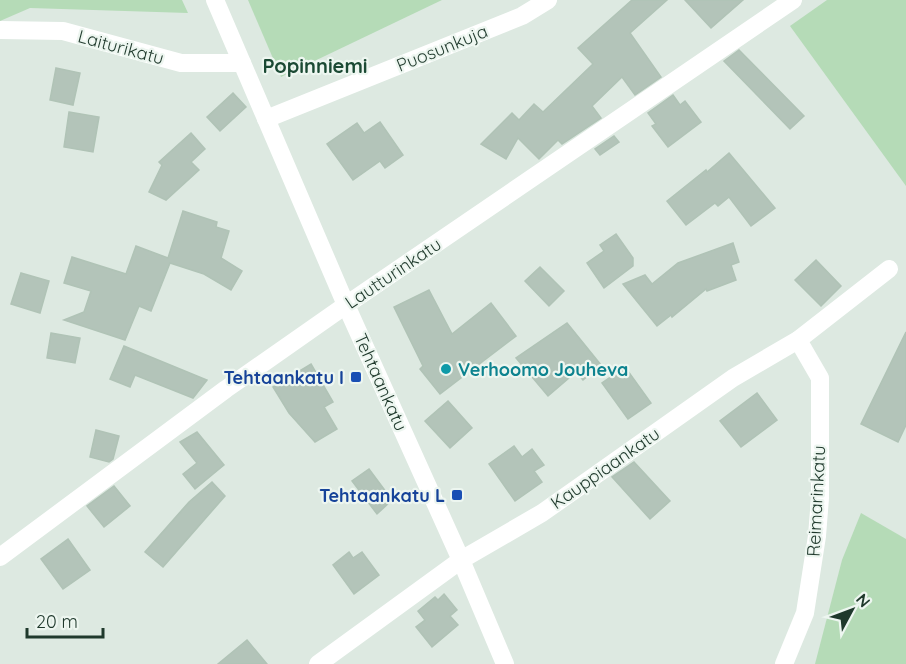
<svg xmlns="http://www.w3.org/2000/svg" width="906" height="664" viewBox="0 0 906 664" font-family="Quicksand,sans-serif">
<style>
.green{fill:#b5dbb7}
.building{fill:#b3c4b9;stroke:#b0c3b6;stroke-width:1.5}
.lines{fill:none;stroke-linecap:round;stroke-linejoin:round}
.minor{stroke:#fff;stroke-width:18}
.culture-dot{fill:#0f9aa8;stroke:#edf6f0;stroke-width:2}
.transit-dot{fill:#1a4fb4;stroke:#edf6f0;stroke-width:2}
.labels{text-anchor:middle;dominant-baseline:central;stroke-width:4.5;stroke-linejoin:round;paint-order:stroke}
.street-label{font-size:18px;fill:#1f392c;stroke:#edf6f0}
.culture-label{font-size:18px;font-weight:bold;fill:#0d838f;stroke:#edf6f0;text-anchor:start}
.transit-label{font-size:18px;font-weight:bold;fill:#164399;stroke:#edf6f0;text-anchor:end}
.neighbourhood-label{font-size:20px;font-weight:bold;fill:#1b4a34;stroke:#edf6f0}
</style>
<rect width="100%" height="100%" fill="#dde9e1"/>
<!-- green -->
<g class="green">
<path d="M0 0H182L188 13 30 8 0 21Z"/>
<path d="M248 0H442L281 77Z"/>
<path d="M827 0H906V186L790 26Z"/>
<path d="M861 513 906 539V664H815L842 560Z"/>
</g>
<!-- building -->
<g class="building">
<path d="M632 0H667L630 33 661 77 635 95 622 77 592 106 601 118 562 144 558 140 539 159 518 138 506 159 481 144 512 113 519 120 534 104 543 112 593 64 578 48Z"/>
<path d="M685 0H743L711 28Z"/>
<path d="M739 50 804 116 790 129 724 61Z"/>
<path d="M56 68 80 73 73 105 50 100Z"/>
<path d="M233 93 246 107 220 131 207 117Z"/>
<path d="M673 95 680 105 685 101 701 122 668 147 652 126 656 124 648 113Z"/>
<path d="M69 112 99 117 93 152 64 147Z"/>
<path d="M380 122 403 155 385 168 380 161 353 180 327 144 357 123 364 133Z"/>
<path d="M191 133 205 149 191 162 199 170 166 200 149 192 162 165 159 162Z"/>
<path d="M614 136 619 142 600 155 595 149Z"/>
<path d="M729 153 775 208 751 226 729 197 718 206 715 203 686 225 667 201 706 170 707 172Z"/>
<path d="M183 211 217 222 216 227 229 231 221 258 242 271 231 290 204 274 170 263 151 311 139 306 125 340 64 320 84 312 91 291 64 283 72 257 126 274 136 246 168 258Z"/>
<path d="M616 234 633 258V266L604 288 587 263 604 251 600 245Z"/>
<path d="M733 243 739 262 731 265 736 280 707 291 706 289 672 317 671 315 657 326 623 284 645 275 652 284 678 263Z"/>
<path d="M816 260 841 286 821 306 795 280Z"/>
<path d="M540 267 564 291 549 306 525 281Z"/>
<path d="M21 273 49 281 40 313 11 304Z"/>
<path d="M429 290 452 334 491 303 516 336 440 394 420 369 423 366 394 307Z"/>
<path d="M567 323 601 365 583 380 576 372 548 396 516 358Z"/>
<path d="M906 332V425L898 442 861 424Z"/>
<path d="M51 333 80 338 75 363 47 358Z"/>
<path d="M124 346 207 380 193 398 135 375 130 387 110 379Z"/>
<path d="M311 364 333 402 324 407 337 429 315 442 289 413 273 387Z"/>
<path d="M625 367 651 403 628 419 602 383Z"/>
<path d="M757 393 777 420 741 447 720 421Z"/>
<path d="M448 401 472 428 450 448 425 421Z"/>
<path d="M96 430 119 436 113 459 109 462 90 457Z"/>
<path d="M197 432 224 465 195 489 183 474 197 463 180 442Z"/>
<path d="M514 446 522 457 532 449 544 465 534 471 542 482 515 501 489 464Z"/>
<path d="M634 462 670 501 650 519 612 477Z"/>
<path d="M369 469 392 500 377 514 352 481Z"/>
<path d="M212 482 225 496 163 567 145 552 189 502Z"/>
<path d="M114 486 130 506 104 527 87 506Z"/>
<path d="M68 539 90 570 63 589 41 559Z"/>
<path d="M349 552 353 558 362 552 379 575 354 594 333 565Z"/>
<path d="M444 594 457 610 450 616 458 625 432 647 416 627 425 620 418 611 435 597 438 600Z"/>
<path d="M247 640 267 664H218Z"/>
</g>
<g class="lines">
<!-- minor -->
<g class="minor">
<path d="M215 0 346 305 461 560 505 664"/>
<path d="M0 30 63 31 181 63H242"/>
<path d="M266 119 522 16 548 0"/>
<path d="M0 557 226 389 346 305 793 0"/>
<path d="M318 664 461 560 542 513 733 378 798 340 889 269"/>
<path d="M784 664 805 613 817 536 820 498V378L798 340"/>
</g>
</g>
<!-- markers -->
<circle class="culture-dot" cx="446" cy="369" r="6"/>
<g class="transit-dot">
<rect x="350" y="371" width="12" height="12" rx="3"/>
<rect x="451" y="489" width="12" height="12" rx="3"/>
</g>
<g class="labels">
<!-- street labels -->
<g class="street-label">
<text transform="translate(121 47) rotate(15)">Laiturikatu</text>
<text transform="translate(442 48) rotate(-22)">Puosunkuja</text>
<text transform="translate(393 273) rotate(-34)">Lautturinkatu</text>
<text transform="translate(381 382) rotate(66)">Tehtaankatu</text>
<text transform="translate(605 468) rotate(-35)">Kauppiaankatu</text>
<text transform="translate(816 501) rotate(-87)">Reimarinkatu</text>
</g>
<!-- culture labels -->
<g class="culture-label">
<text x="458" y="369">Verhoomo Jouheva</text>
</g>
<!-- transit labels -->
<g class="transit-label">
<text x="344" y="377">Tehtaankatu I</text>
<text x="445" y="495">Tehtaankatu L</text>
</g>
<!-- neighbourhood labels -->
<g class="neighbourhood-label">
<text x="315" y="65">Popinniemi</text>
</g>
</g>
<!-- north arrow -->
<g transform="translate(852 610) rotate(49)" stroke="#edf6f0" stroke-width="4.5" paint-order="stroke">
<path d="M0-4.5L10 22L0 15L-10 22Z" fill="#1f392c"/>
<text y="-9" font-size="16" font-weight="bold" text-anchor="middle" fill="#1f392c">N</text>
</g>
<!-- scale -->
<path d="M27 628v9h76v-9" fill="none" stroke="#1f392c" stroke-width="3"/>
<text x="36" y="628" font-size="18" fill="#1f392c" stroke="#edf6f0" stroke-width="4.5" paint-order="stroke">20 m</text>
</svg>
